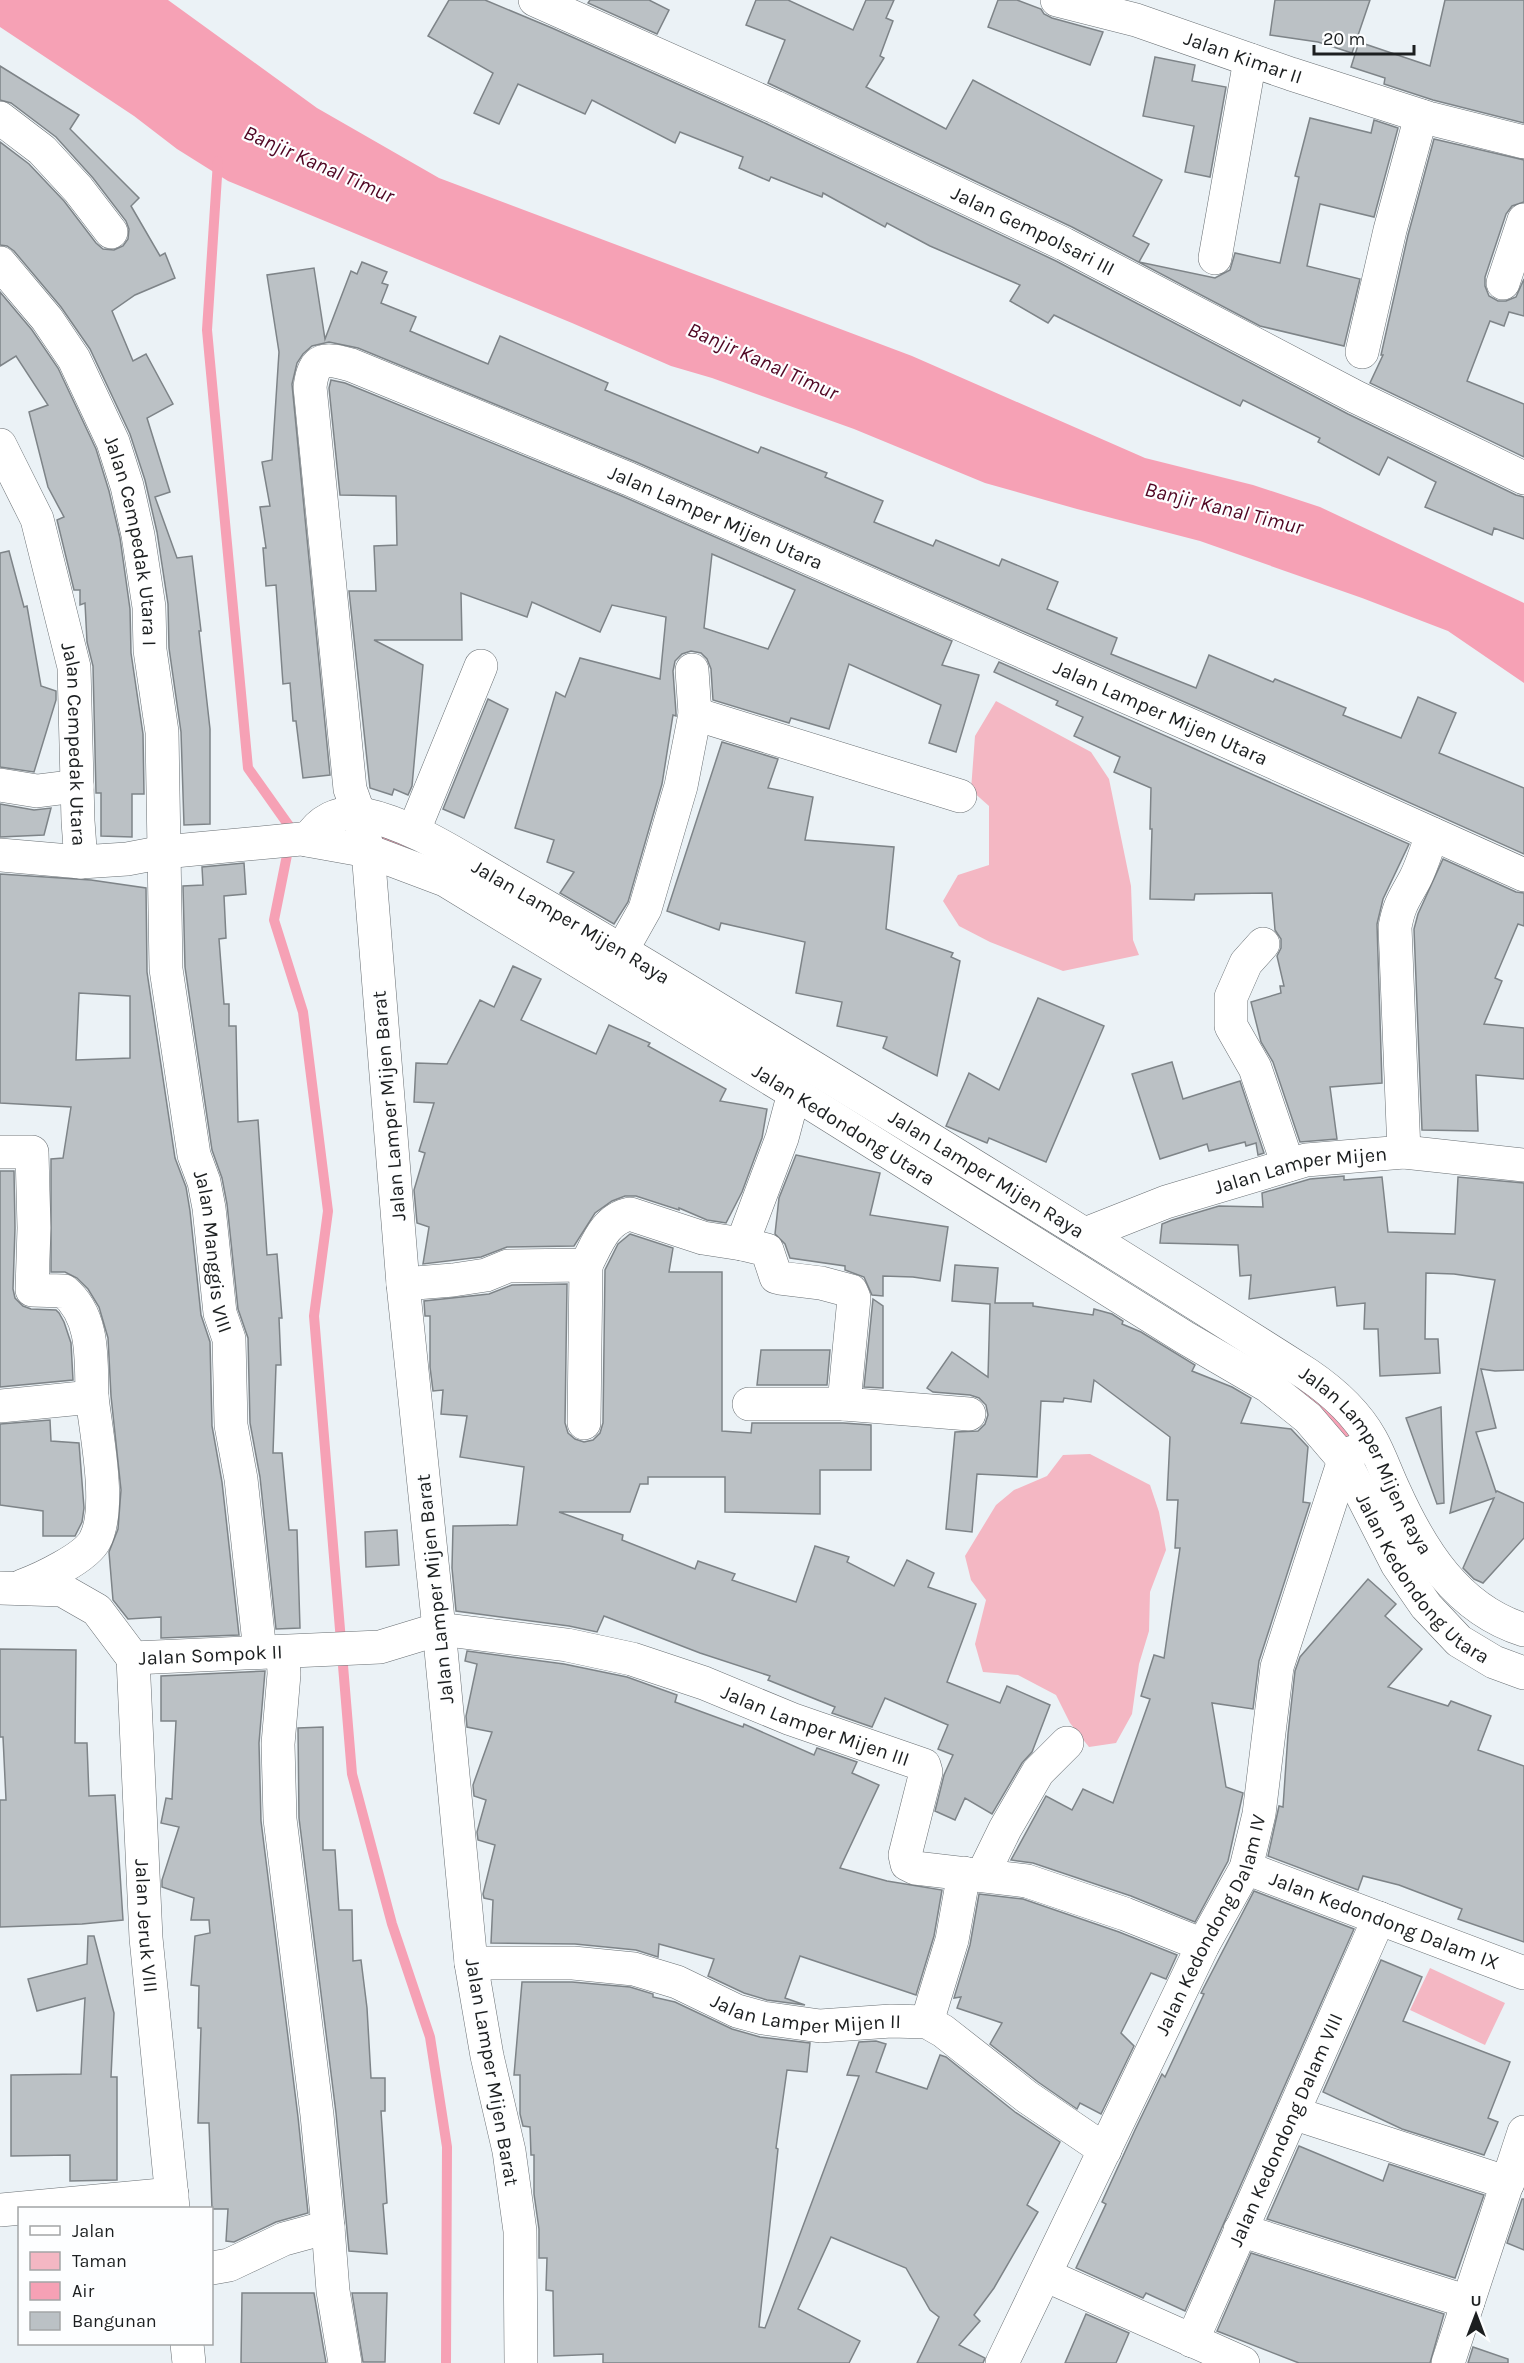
<svg xmlns="http://www.w3.org/2000/svg" width="1524" height="2363" viewBox="0 0 1524 2363" font-family="Karla,sans-serif">
<style>
.green{fill:#f4b7c3}
.water{fill:#f6a1b5}
.lines{fill:none;stroke-linecap:round;stroke-linejoin:round}
.stream{stroke:#f6a1b5;stroke-width:10}
.building{fill:#bbc1c5;stroke:#7e8488;stroke-width:1.5;fill-rule:evenodd}
.minor-casing{stroke:#696f73;stroke-width:34}
.minor{stroke:#fff;stroke-width:33}
.labels{text-anchor:middle;dominant-baseline:central;stroke-width:4.5;stroke-linejoin:round;paint-order:stroke}
.street-label{font-size:20px;fill:#1c1f20;stroke:#fdfeff}
.water-label{font-size:21px;font-style:italic;fill:#4f0522;stroke:#fdfeff}
</style>
<rect width="100%" height="100%" fill="#ebf2f6"/>
<!-- green -->
<g class="green">
<path d="M996 701 1091 752 1109 779 1131 886 1133 940 1139 955 1063 971 990 942 959 926 943 901 958 875 989 865V806L971 790 975 736Z"/>
<path d="M1090 1454 1150 1485 1159 1512 1166 1550 1150 1592 1149 1631 1139 1664 1132 1714 1116 1743 1089 1747 1070 1723 1056 1695 1018 1675 983 1672 975 1644 986 1600 971 1580 965 1556 996 1505 1014 1490 1047 1476 1063 1455Z"/>
<path d="M1430 1968 1505 2003 1485 2045 1410 2010Z"/>
</g>
<!-- water -->
<path class="water" d="M0 0H168L317 108 439 178 912 356 1145 458 1253 485 1320 507 1524 603V683L1448 631 1362 598 1200 541 1077 509 985 483 854 429 712 378 671 366 572 323 228 181 177 149 134 116 0 27Z"/>
<g class="lines">
<!-- stream -->
<g class="stream">
<path d="M218 161 207 330 248 768 292 830 274 920 303 1012 328 1211 314 1316 352 1774 392 1924 430 2037 447 2147 446 2363"/>
<path d="M376 837 408 845"/>
<path d="M1295 1384C1327 1408 1354 1443 1372 1478"/>
</g>
</g>
<!-- building -->
<g class="building">
<path d="M449 0H485L552 28 767 124 1056 261 1348 414 1516 495 1524 497V539L1494 528 1492 535 1425 507 1436 482 1388 457 1379 475 1318 442 1320 438 1243 400 1240 406 1054 315 1048 323 1010 301 1020 285 930 246 887 223 885 227 823 193 822 197 771 177 769 181 739 168 743 157 680 132 675 143 592 100 585 114 518 84 499 124 474 113 493 73 428 36Z"/>
<path d="M590 0H649L669 10 657 34 588 3Z"/>
<path d="M756 0H788L853 30 866 0H894L886 18 893 21 880 56 884 58 866 87 946 129 973 80 1162 180 1133 236 1149 244 1139 262 1215 278 1230 270 1235 253 1280 263 1299 177 1295 176 1310 118 1371 133 1374 120 1398 128 1374 217 1320 204 1307 266 1360 279 1344 346 1260 326 1072 227 768 83 785 40 746 25Z"/>
<path d="M998 0H1017L1041 9 1044 14 1052 18 1103 32 1090 65 988 27Z"/>
<path d="M1275 0H1370L1352 53 1318 42 1270 35Z"/>
<path d="M1445 0H1524V123L1433 100 1384 84 1385 78 1351 67 1359 42 1430 66Z"/>
<path d="M1155 57 1195 65 1192 81 1226 87 1210 177 1185 172 1194 126 1143 116Z"/>
<path d="M0 66 79 115 70 129 139 198 131 206 160 256 165 253 175 278 135 295 112 311 133 361 146 354 173 404 147 418 170 492 155 497 177 558 192 556 201 631H199L210 729V824L184 825 181 732 169 648 168 604 157 532 145 480 130 434 90 349 61 307 14 251 7 246 0 245V142L29 164 64 201 96 243 103 249 114 250 123 246 128 239 129 229 126 221 93 178 56 137 11 103 0 100Z"/>
<path d="M1434 139 1524 160V202L1512 206 1506 214 1485 277V286L1489 296 1498 301H1506L1516 297 1524 279V316L1509 312 1504 326 1490 321 1467 381 1524 404V457L1370 383 1383 355H1381L1408 235Z"/>
<path d="M362 262 387 272 382 283 388 285 381 303 416 317 410 331 488 364 500 336 608 383 605 390 758 453 761 447 827 473 825 477 883 501 874 522 933 546 936 540 999 566 1002 559 1058 582 1047 609 1117 638 1111 654 1196 688 1209 655 1273 682 1275 679 1346 708 1343 715 1401 738 1418 697 1456 713 1439 753 1524 788V854L1205 711 636 462 358 348 329 342 312 346 303 354 297 363 292 384 330 775 303 778 296 721H293L290 683 283 684 276 585 266 586 263 548H266L260 507 270 506 262 462 272 460 279 352 267 275 314 268 325 339 351 271 357 274Z"/>
<path d="M0 292 32 330 58 368 96 449 109 491 120 538 130 609 131 653 143 734 144 794H132V837L101 836V793H96L93 666 87 642 85 603 80 605V590H74L57 520 64 517 48 487 29 412 48 405 16 356 0 366Z"/>
<path d="M331 380 345 383 622 496 952 641 942 665 979 675 956 752 929 743 941 705 849 664 829 729 791 718 789 723 713 700 711 669 707 659 701 653 691 651 682 654 675 661 673 671 676 713V716L673 715 662 784 628 902 614 924 560 893 574 872 547 862 554 840 515 828 556 692 565 697 580 658 660 679 666 617 612 605 600 632 532 602 527 617 461 593 462 640H374L423 665 412 786 408 795 394 789 392 795 370 788 349 591H376L374 546 397 545 396 496 340 495 329 388ZM712 554 795 590 768 649 704 628Z"/>
<path d="M9 551 24 607 27 606 41 686 56 691V700L34 772 0 767V553Z"/>
<path d="M999 662 1409 844 1383 899 1377 924 1382 1083 1330 1087 1337 1139 1300 1142 1273 1062 1261 1042 1251 1002 1281 993 1280 986H1284L1277 956 1281 948V939L1275 930 1272 893 1195 894 1194 900 1150 899 1152 829H1150L1151 788 1114 772 1120 757 1074 736 1083 717 1056 705 1058 701 994 672Z"/>
<path d="M488 699 508 709 464 818 443 809Z"/>
<path d="M722 742 778 759 768 788 813 797 805 840 894 847 886 929 953 953 951 957 960 961 937 1076 883 1048 887 1037 837 1026 842 1002 796 993 805 942 721 923 719 930 667 911Z"/>
<path d="M0 804 34 810 51 808 44 835 0 837Z"/>
<path d="M1443 859 1516 892 1524 893V926L1518 924 1495 978 1502 981 1484 1024 1524 1028V1079L1476 1075 1478 1131 1422 1130 1414 929 1418 914Z"/>
<path d="M244 863 246 894 224 896 226 938 219 939 224 1004H229V1026H236L238 1122 258 1120 267 1255 277 1254 282 1318H279L281 1365H276L273 1453H282L289 1530H297L300 1628 276 1629 260 1477 250 1423 248 1338 238 1309 227 1204 222 1178 212 1150 185 967 183 886 203 885 202 867Z"/>
<path d="M0 874 91 880 146 888 147 972 175 1158 186 1187 190 1211 201 1315 210 1342 212 1426 222 1482 239 1635 161 1638V1617L128 1619 113 1600 109 1552 118 1529 121 1490 111 1396 108 1338 99 1307 88 1289 77 1278 65 1272H51V1159L63 1158 71 1107 0 1103ZM79 993 130 996V1058L76 1060Z"/>
<path d="M513 966 541 979 521 1020 596 1054 609 1025 650 1043 648 1046 726 1089 720 1101 767 1109 762 1138 742 1192 726 1223 707 1220 679 1208V1210L636 1196H625L612 1201 595 1213 574 1246 507 1247 481 1257 423 1264 429 1227 417 1223 414 1190 425 1153 419 1151 434 1103 414 1102 416 1063 447 1064 480 1000 494 1007Z"/>
<path d="M1038 998 1104 1026 1046 1162 989 1138 987 1143 946 1126 969 1073 999 1090Z"/>
<path d="M1172 1062 1183 1099 1240 1081 1264 1153 1258 1155 1256 1143 1246 1146 1245 1142 1209 1151 1207 1144 1160 1159 1132 1074Z"/>
<path d="M796 1155 880 1173 870 1215 948 1227 940 1281 913 1277 883 1276V1296L872 1295 864 1277 845 1270V1266L790 1258 785 1244 775 1234 779 1198Z"/>
<path d="M0 1171H14L15 1228 13 1289 15 1298 23 1306 31 1309 56 1310 59 1313 64 1322 71 1343 73 1380 0 1387Z"/>
<path d="M1344 1176V1180L1382 1177 1388 1232 1455 1234 1458 1177 1524 1183V1370L1495 1371 1481 1369 1496 1428 1476 1432 1496 1492 1497 1491 1524 1503V1538L1483 1583 1474 1579 1463 1568 1494 1498 1450 1513 1495 1280 1454 1274 1426 1273 1425 1339H1438L1440 1373 1380 1376 1378 1329H1364L1365 1303 1337 1306 1335 1287 1249 1299 1251 1275 1240 1276 1238 1245 1160 1243 1162 1224 1172 1220 1219 1206 1263 1207 1262 1193 1310 1179Z"/>
<path d="M630 1234 673 1248 669 1272H722V1431L751 1433 752 1423H843L871 1425V1470H820V1514L725 1512V1477H648V1484H640L630 1512H559L623 1535 622 1540 695 1569 698 1561 735 1574 732 1580 796 1602 815 1546 849 1557 847 1562 894 1586 907 1560 934 1573 928 1587 976 1604 947 1682 1000 1703 1007 1686 1050 1705 1032 1752 1022 1763 992 1814 965 1798 955 1820 935 1811 944 1775 953 1755 938 1749 948 1725 885 1698 872 1727 832 1713 835 1707 768 1680 770 1676 700 1653 604 1616 597 1632 569 1626 456 1611 452 1568 453 1526 517 1525 524 1467 460 1457 467 1416 441 1414 443 1390 433 1391 430 1367V1316H425L424 1301 489 1294 512 1285 567 1284 565 1423 568 1433 575 1439 584 1442 593 1440 600 1433 603 1423 605 1270 618 1244Z"/>
<path d="M955 1265 998 1268 995 1303H1033V1306L1093 1315 1094 1309 1112 1314 1123 1321 1122 1324 1141 1332 1195 1365 1192 1371 1232 1387 1251 1398 1241 1423 1291 1429 1308 1447 1303 1502 1310 1503 1259 1661 1253 1709 1212 1703 1226 1787 1243 1793 1228 1861 1195 1922 1131 1896 1033 1863 1011 1860 1046 1796 1072 1810 1083 1789 1113 1803 1150 1699 1141 1696 1154 1655 1164 1658 1180 1548H1175L1178 1500H1167L1170 1437 1094 1380 1091 1402 1064 1398 1063 1402 1041 1401 1037 1477 977 1474 972 1532 946 1529 955 1432 978 1431 985 1424 988 1415 986 1405 979 1398 970 1395 933 1392 927 1388 952 1352 988 1377 990 1304 952 1301Z"/>
<path d="M873 1299 883 1306V1388L864 1387Z"/>
<path d="M761 1350H830L827 1385H757Z"/>
<path d="M1441 1407 1444 1503 1437 1504 1406 1418Z"/>
<path d="M50 1420 51 1441 79 1443 84 1508 82 1522 75 1536H43V1511L0 1505V1424Z"/>
<path d="M397 1530 399 1565 366 1567 365 1532Z"/>
<path d="M1368 1579 1396 1604 1385 1616 1422 1649 1388 1687 1448 1706 1451 1701 1491 1716 1478 1750 1524 1766V1942L1458 1919 1462 1909 1399 1885 1363 1876 1358 1890 1268 1856 1279 1806 1283 1807 1288 1734 1295 1671 1300 1657Z"/>
<path d="M0 1649 76 1650 75 1743H87L89 1796 115 1795 123 1920 82 1924 0 1927V1800H6L3 1737H0Z"/>
<path d="M467 1651 564 1664 627 1677 677 1695 675 1702 743 1727 744 1724 814 1755 817 1748 857 1762 852 1773 879 1785 840 1868 887 1881 942 1890 934 1936 916 1995 800 1956 785 1998 805 2005 767 2000 744 1993 708 1976 714 1959 659 1944 658 1957 636 1950 575 1944 491 1943 493 1900 484 1898 483 1894 495 1845 478 1840 477 1832 486 1800 474 1796 473 1785 492 1732 467 1727 466 1716 477 1664 465 1661Z"/>
<path d="M265 1671 259 1743 261 1821 298 2117 308 2213 276 2222 234 2242 226 2241 228 2209H212L209 2123H198L201 2028H198L199 1986 191 1985 195 1936 210 1933 209 1920H191L194 1898 162 1887V1880L179 1827 161 1823 166 1798 172 1799 176 1721H161V1676Z"/>
<path d="M323 1727V1850H335L339 1910H352L353 1961 361 1960 367 2008 371 2078H385V2111H381L387 2203 383 2204 387 2254 349 2251 336 2113 299 1818 298 1728Z"/>
<path d="M1254 1891 1354 1929 1185 2311 1146 2293 1143 2298 1076 2268 1106 2204 1102 2202 1135 2130 1162 2074 1165 2077 1204 1994 1201 1993Z"/>
<path d="M979 1894 1023 1899 1119 1932 1177 1955 1166 1979 1151 1973 1121 2033 1134 2046 1101 2114 1080 2103 1077 2109 1038 2082 990 2044 1002 2023 957 2008 961 1997 954 1998 970 1945Z"/>
<path d="M88 1936H94L114 2013 111 2077H117V2180L70 2181V2155L11 2156V2075L81 2074 85 1998 37 2011 28 1979 87 1964Z"/>
<path d="M1381 1960 1422 1977 1403 2021 1510 2062 1488 2118 1498 2122 1484 2155 1402 2129 1323 2092Z"/>
<path d="M522 1982H572L630 1987 653 1994V1997L675 2002 732 2029 760 2037 810 2043 807 2072 787 2070 776 2148 778 2149 759 2327 765 2328 859 2076 847 2075 859 2042 876 2041 886 2044 876 2072 927 2089 940 2055 946 2057 1015 2112 1060 2142 1027 2205 1038 2212 994 2288 974 2315 980 2321 959 2345 985 2358 983 2363H917L939 2317 930 2310 906 2268 831 2237 798 2309 860 2341 849 2363H603V2354L554 2356 553 2291 546 2290 547 2258H539V2229L534 2194V2155H531L530 2127 523 2126 520 2114V2075H514Z"/>
<path d="M1299 2146 1383 2181 1389 2164 1484 2195 1455 2278 1267 2219Z"/>
<path d="M1522 2199H1524V2250L1507 2243Z"/>
<path d="M1251 2253 1444 2314 1430 2363H1299L1217 2331Z"/>
<path d="M242 2293H314L326 2363H241Z"/>
<path d="M352 2293H387L385 2362H363Z"/>
<path d="M1086 2314 1129 2333 1116 2363H1065Z"/>
<path d="M1473 2347 1508 2359V2363H1468Z"/>
</g>
<g class="lines">
<defs>
<g id="minor">
<path id="s1" d="M535 0 775 107 1064 244 1356 397 1524 478"/>
<path id="s2" d="M1057 0 1136 20 1291 74 1428 118 1524 142"/>
<path d="M0 118 42 150 78 189 111 232"/>
<path d="M1215 258 1250 60"/>
<path id="s3" d="M0 263 47 319 74 359 113 442 127 486 138 535 149 607 150 650 162 732 166 969 194 1155 204 1182 209 1208 220 1313 229 1339 231 1425 241 1479 260 1652"/>
<path d="M1503 283 1524 220"/>
<path d="M1362 352 1390 230 1421 116"/>
<path id="s4" d="M0 445 37 519 74 667 78 821 81 862 127 859 164 852 301 839 368 851 445 880 794 1093 1184 1337 1268 1386 1308 1418 1344 1460 1397 1564 1426 1606 1459 1641 1494 1662 1524 1673"/>
<path d="M695 714 960 796"/>
<path d="M0 785 37 791 77 786"/>
<path d="M414 830 481 666"/>
<path id="s5" d="M308 840C319 821 339 810 362 814 414 825 458 856 504 882 563 916 622 950 680 986 890 1114 1100 1242 1307 1374 1332 1391 1356 1412 1371 1439 1380 1455 1386 1473 1394 1490 1421 1550 1457 1609 1524 1630"/>
<path d="M0 855 81 862"/>
<path d="M1263 944 1246 963 1231 997V1026L1255 1068 1288 1165"/>
<path d="M622 950 645 909 681 786 695 714 692 670"/>
<path d="M0 1152H32L34 1228 32 1290 64 1291C95 1317 91 1360 92 1397"/>
<path d="M1404 1152 1395 927C1399 904 1405 898 1415 879 1422 865 1427 849 1432 834"/>
<path id="s6" d="M1085 1234 1166 1202 1306 1160 1404 1152 1524 1165"/>
<path d="M742 1244 767 1250 776 1277 780 1278 821 1283 851 1291 854 1298 844 1404 969 1414"/>
<path d="M403 1284 453 1280 486 1275 508 1266 586 1265C597 1244 605 1219 630 1214L703 1238 742 1244 782 1138 794 1093"/>
<path d="M749 1404H844"/>
<path d="M0 1406 92 1397C96 1433 112 1508 95 1540 86 1558 41 1579 22 1586"/>
<path d="M584 1423 586 1265"/>
<path id="s7" d="M0 1588 62 1590 97 1610 133 1658 380 1647 439 1629 567 1645 632 1659 704 1683 791 1719 924 1765 926 1772 905 1855 907 1864 915 1868 1027 1881 1125 1914 1203 1945"/>
<path d="M283 1652 284 1674 278 1744 280 1819 317 2115 328 2227"/>
<path id="s8" d="M133 1658 146 1938 173 2208"/>
<path id="s9" d="M1246 1868 1524 1973"/>
<path d="M983 1874 1005 1829 1038 1772 1067 1743"/>
<path id="s10" d="M471 1963H573L634 1969 677 1982 737 2011 763 2018 820 2026 891 2021 927 2022 943 2031 1027 2097 1105 2150"/>
<path d="M927 2022 952 1940 964 1873"/>
<path d="M1293 2113 1508 2183"/>
<path d="M0 2210 172 2194"/>
<path d="M1240 2230 1468 2302"/>
<path d="M212 2268 229 2265 284 2239 328 2227 333 2291 345 2363"/>
<path d="M1045 2275 1243 2363"/>
<path id="s11" d="M1192 2341 1379 1918"/>
<path d="M187 2344 189 2363"/>
<path id="s12" d="M521 2363 520 2231 509 2151 487 2056 471 1963 439 1629 403 1284 368 851 359 814 350 789 310 387C314 356 325 358 351 365L629 479 1197 728 1524 875"/>
<path id="s13" d="M1002 2363 1203 1945 1246 1868 1259 1814 1277 1667 1344 1460 1353 1452"/>
<path d="M1448 2363 1524 2132"/>
</g>
</defs>
<!-- minor casing -->
<use href="#minor" class="minor-casing"/>
<!-- minor -->
<use href="#minor" class="minor"/>
</g>
<g class="labels">
<!-- street labels -->
<g class="street-label">
<text stroke="none"><textPath href="#s2" startOffset="195">Jalan Kimar II</textPath></text>
<text stroke="none"><textPath href="#s1" startOffset="549">Jalan Gempolsari III</textPath></text>
<text stroke="none"><textPath href="#s12" startOffset="2444">Jalan Lamper Mijen Utara</textPath></text>
<text stroke="none"><textPath href="#s3" startOffset="314">Jalan Cempedak Utara I</textPath></text>
<text stroke="none"><textPath href="#s12" startOffset="2930">Jalan Lamper Mijen Utara</textPath></text>
<text stroke="none"><textPath href="#s4" startOffset="312">Jalan Cempedak Utara</textPath></text>
<text stroke="none"><textPath href="#s5" startOffset="300">Jalan Lamper Mijen Raya</textPath></text>
<text transform="translate(389 1106) rotate(-95)">Jalan Lamper Mijen Barat</text>
<text stroke="none"><textPath href="#s4" startOffset="1270">Jalan Kedondong Utara</textPath></text>
<text stroke="none"><textPath href="#s6" startOffset="226">Jalan Lamper Mijen</textPath></text>
<text stroke="none"><textPath href="#s5" startOffset="786">Jalan Lamper Mijen Raya</textPath></text>
<text stroke="none"><textPath href="#s3" startOffset="1032">Jalan Manggis VIII</textPath></text>
<text stroke="none"><textPath href="#s5" startOffset="1270">Jalan Lamper Mijen Raya</textPath></text>
<text stroke="none"><textPath href="#s4" startOffset="2019">Jalan Kedondong Utara</textPath></text>
<text transform="translate(435 1589) rotate(-96)">Jalan Lamper Mijen Barat</text>
<text stroke="none"><textPath href="#s7" startOffset="240">Jalan Sompok II</textPath></text>
<text stroke="none"><textPath href="#s7" startOffset="862">Jalan Lamper Mijen III</textPath></text>
<text stroke="none"><textPath href="#s9" startOffset="148">Jalan Kedondong Dalam IX</textPath></text>
<text stroke="none"><textPath href="#s13" startOffset="486">Jalan Kedondong Dalam IV</textPath></text>
<text stroke="none"><textPath href="#s8" startOffset="268">Jalan Jeruk VIII</textPath></text>
<text stroke="none"><textPath href="#s10" startOffset="344">Jalan Lamper Mijen II</textPath></text>
<text transform="translate(492 2072) rotate(80)">Jalan Lamper Mijen Barat</text>
<text stroke="none"><textPath href="#s11" startOffset="231">Jalan Kedondong Dalam VIII</textPath></text>
</g>
<!-- water labels -->
<g class="water-label">
<text transform="translate(319 164) rotate(24)">Banjir Kanal Timur</text>
<text transform="translate(763 361) rotate(24)">Banjir Kanal Timur</text>
<text transform="translate(1224 508) rotate(14)">Banjir Kanal Timur</text>
</g>
</g>
<!-- legend -->
<rect x="18" y="2207" width="195" height="138" fill="#fdfeff" stroke="#a3a5a6" stroke-width="1.5"/>
<rect x="30" y="2226" width="30" height="9" fill="#ffffff" stroke="#a3a5a6" stroke-width="1.5"/>
<text x="72" y="2237" font-size="18" fill="#1c1f20">Jalan</text>
<rect x="30" y="2252" width="30" height="18" fill="#f4b7c3" stroke="#a3a5a6" stroke-width="1.5"/>
<text x="72" y="2267" font-size="18" fill="#1c1f20">Taman</text>
<rect x="30" y="2282" width="30" height="18" fill="#f6a1b5" stroke="#a3a5a6" stroke-width="1.5"/>
<text x="72" y="2297" font-size="18" fill="#1c1f20">Air</text>
<rect x="30" y="2312" width="30" height="18" fill="#bbc1c5" stroke="#a3a5a6" stroke-width="1.5"/>
<text x="72" y="2327" font-size="18" fill="#1c1f20">Bangunan</text>
<!-- north arrow -->
<g transform="translate(1476 2315)" stroke="#fdfeff" stroke-width="4.5" paint-order="stroke">
<path d="M0-4.5L10 22L0 15L-10 22Z" fill="#1c1f20"/>
<text y="-9" font-size="16" font-weight="bold" text-anchor="middle" fill="#1c1f20">U</text>
</g>
<!-- scale -->
<path d="M1314 45v9h100v-9" fill="none" stroke="#1c1f20" stroke-width="3"/>
<text x="1323" y="45" font-size="18" fill="#1c1f20" stroke="#fdfeff" stroke-width="4.5" paint-order="stroke">20 m</text>
</svg>
